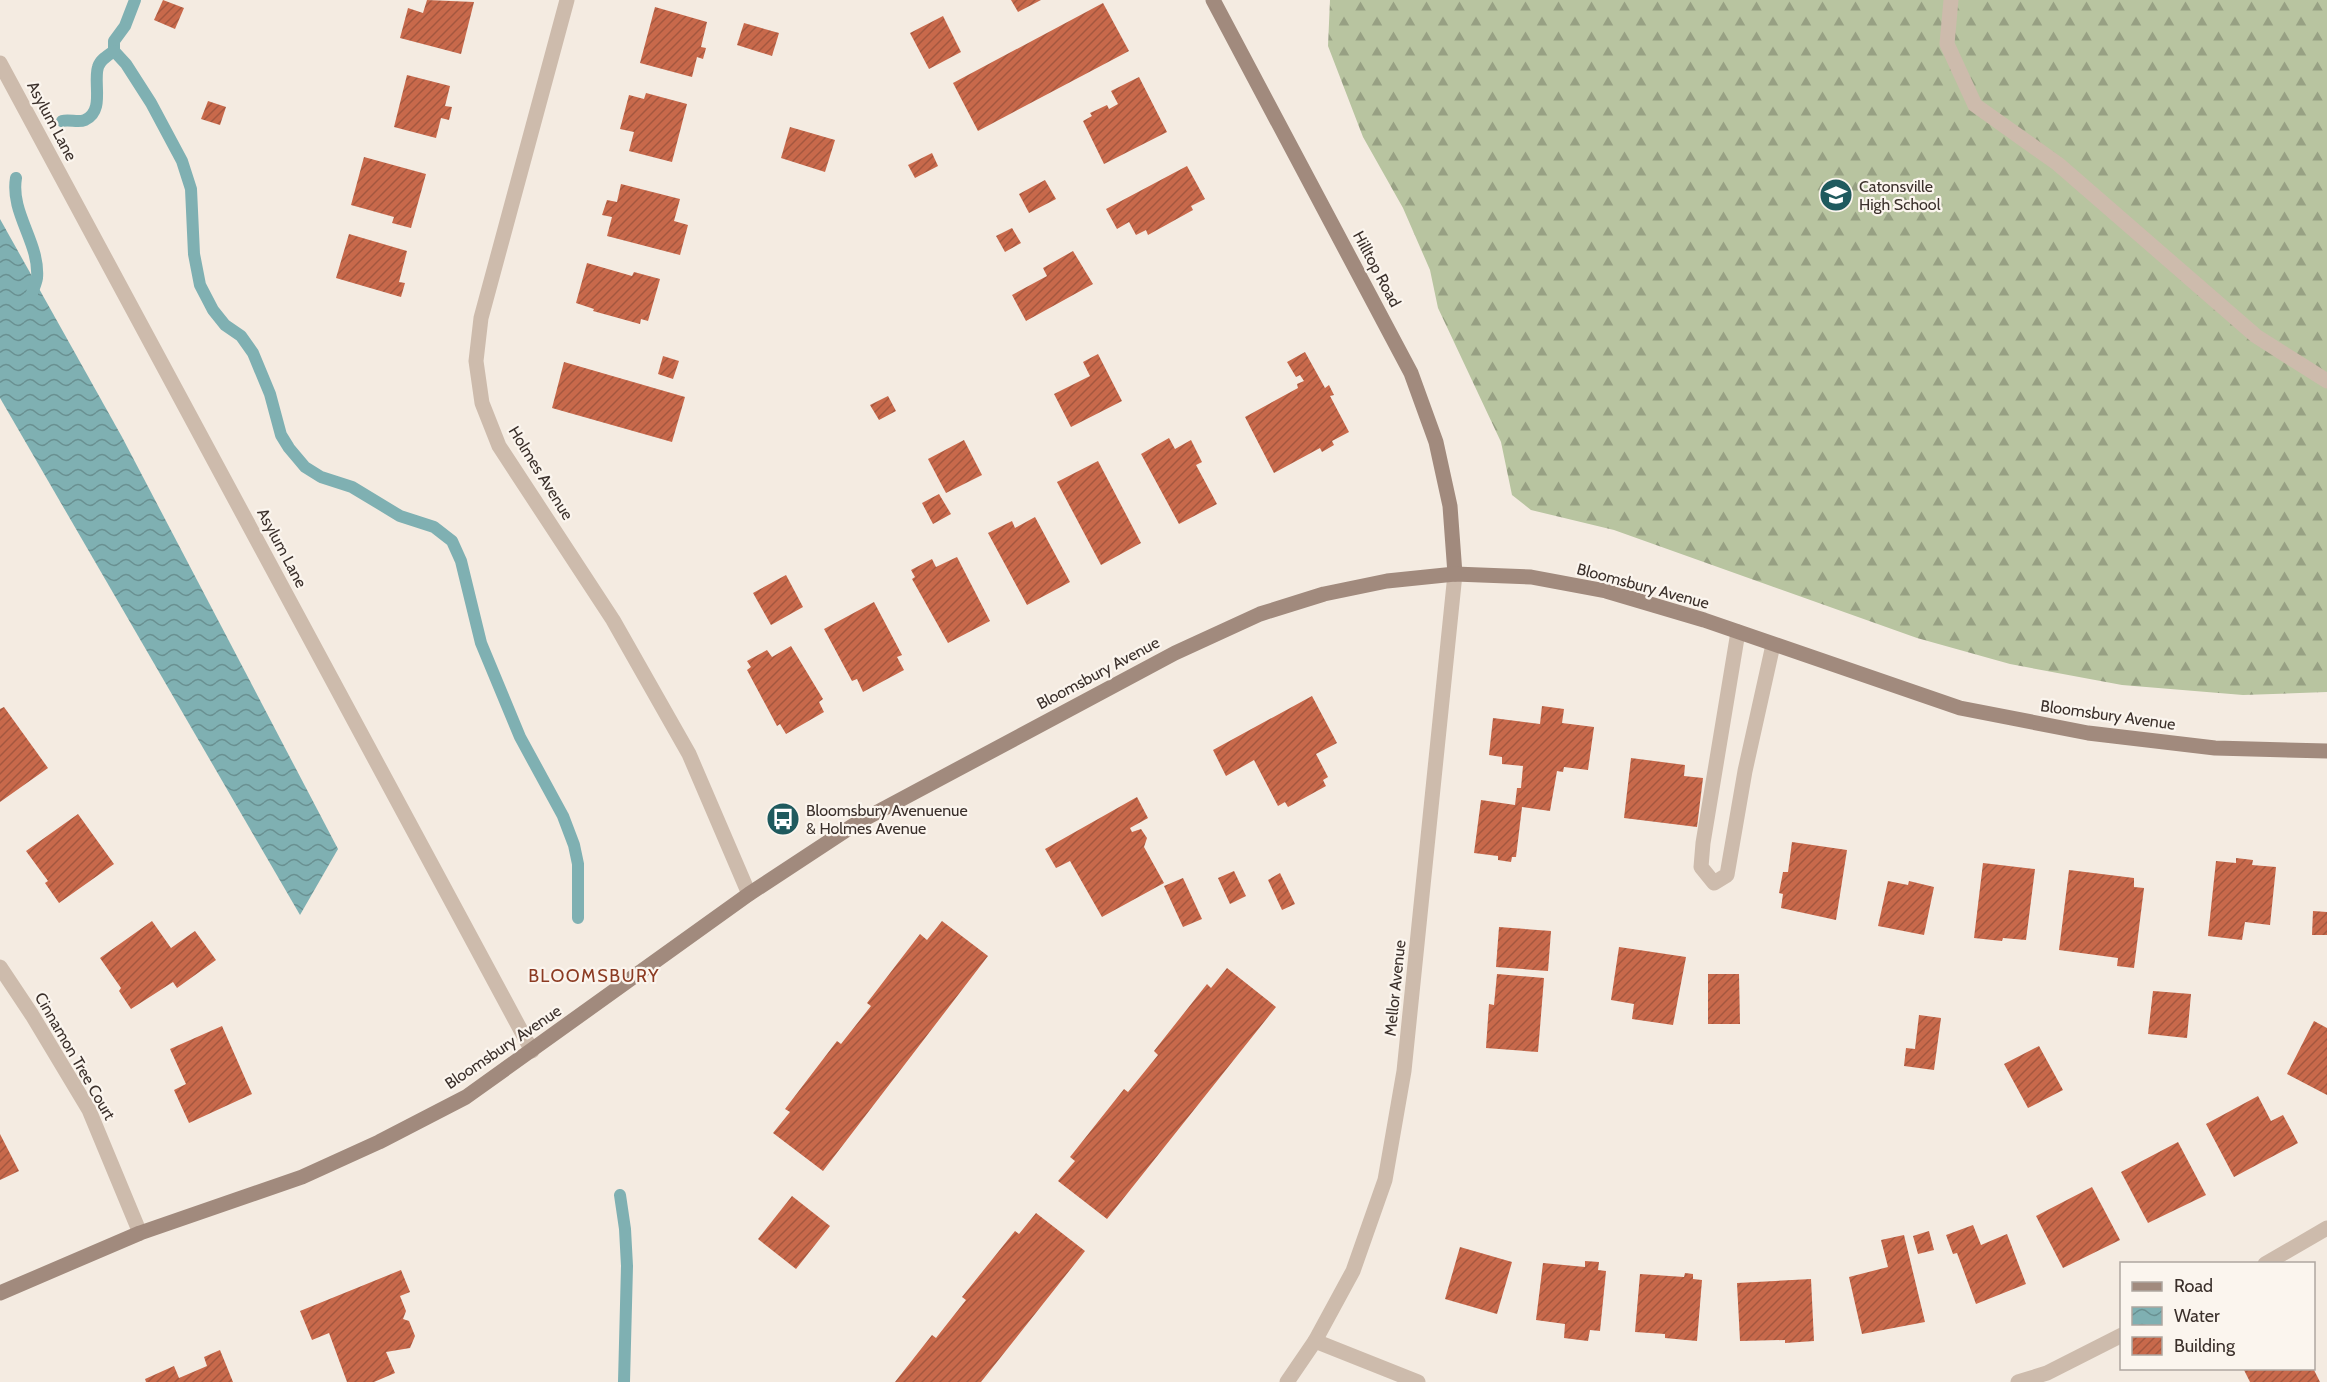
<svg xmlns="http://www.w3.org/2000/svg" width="2327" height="1382" viewBox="0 0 2327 1382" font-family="Cabin,sans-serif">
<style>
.forest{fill:url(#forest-firs)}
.water{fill:url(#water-waves)}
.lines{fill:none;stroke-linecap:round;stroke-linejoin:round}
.stream{stroke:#7fb0b2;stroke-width:12}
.building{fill:url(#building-hatch)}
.lane{stroke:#cdbbac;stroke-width:15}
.street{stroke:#cdbbac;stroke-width:15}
.secondary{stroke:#a18a7d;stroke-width:15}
.labels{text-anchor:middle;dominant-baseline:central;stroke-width:4.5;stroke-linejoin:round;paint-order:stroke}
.street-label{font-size:16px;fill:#3b302b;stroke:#fbf5ee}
.poi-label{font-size:16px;fill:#3b302b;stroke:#fbf5ee;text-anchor:start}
.neighbourhood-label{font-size:18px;letter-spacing:1.5px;fill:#8c3b22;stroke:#fbf5ee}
</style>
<defs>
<pattern id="forest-firs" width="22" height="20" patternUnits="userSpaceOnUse" patternTransform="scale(1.5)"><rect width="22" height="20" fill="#b8c4a0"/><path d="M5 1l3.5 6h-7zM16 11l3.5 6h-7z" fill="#97a083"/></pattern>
<pattern id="water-waves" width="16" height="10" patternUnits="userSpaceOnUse" patternTransform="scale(1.5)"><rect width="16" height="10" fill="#7fb0b2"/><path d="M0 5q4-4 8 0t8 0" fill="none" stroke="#699091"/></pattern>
<pattern id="building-hatch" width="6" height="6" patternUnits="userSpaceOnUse" patternTransform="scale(1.5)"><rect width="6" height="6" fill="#c8694b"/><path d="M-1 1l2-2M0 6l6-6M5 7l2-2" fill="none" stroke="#a4573f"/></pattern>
</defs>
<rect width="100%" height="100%" fill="#f4ebe1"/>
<!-- forest -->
<path class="forest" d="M1330 0H2327V692L2243 695 2122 685 2010 664 1917 638 1614 530 1531 510 1512 495 1501 442 1438 308 1430 270 1403 208 1363 137 1328 46Z"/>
<!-- water -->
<path class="water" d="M0 219 122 437 338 849 300 915 0 398Z"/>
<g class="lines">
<!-- stream -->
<g class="stream">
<path d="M135 0 125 26 114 41V51L126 64 151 103 182 161 191 189 194 254 200 285 213 310 225 325 241 336 253 353 270 394 281 435 289 448 305 467 321 477 352 487 400 516 434 527 452 541 461 561 481 643 520 737 563 816 574 845 578 864V918"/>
<path d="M62 121C70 119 78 123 85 120 105 111 93 83 98 67 100 60 108 55 114 51"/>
<path d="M16 178C10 213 40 243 37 278 36 284 33 290 31 296"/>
<path d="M620 1195 625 1229 627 1266 624 1382"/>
</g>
</g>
<!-- building -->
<g class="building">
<path d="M163 0 184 8 175 29 154 20Z"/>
<path d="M427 0 474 2 461 54 400 38 408 8 423 13Z"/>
<path d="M1011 0H1041L1018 12Z"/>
<path d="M1103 3 1129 51 978 131 953 83Z"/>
<path d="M655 7 707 22 701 47 706 48 703 59 697 57 692 77 640 63Z"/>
<path d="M943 16 961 52 929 69 910 33Z"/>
<path d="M744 23 779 33 772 56 737 45Z"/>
<path d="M407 75 450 86 445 106 452 107 449 120 441 118 436 138 394 127Z"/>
<path d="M1139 77 1167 132 1104 164 1083 121 1092 116 1090 113 1107 105 1109 109 1118 104 1111 91Z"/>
<path d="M646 93 687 104 672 162 629 151 634 132 620 129 629 95 644 99Z"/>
<path d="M208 101 226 107 220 125 201 119Z"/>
<path d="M790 127 835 140 825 172 781 158Z"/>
<path d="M932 153 938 166 915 178 908 165Z"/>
<path d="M364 157 426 174 411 228 392 223 394 217 351 205Z"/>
<path d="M1187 166 1205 199 1191 206 1193 210 1148 235 1146 230 1136 235 1129 222 1117 229 1106 209Z"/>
<path d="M1045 180 1056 199 1029 213 1019 194Z"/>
<path d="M621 184 680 199 674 221 688 225 680 255 607 236 612 217 602 215 607 200 617 202Z"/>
<path d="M1012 228 1021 243 1005 252 996 236Z"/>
<path d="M349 234 407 251 399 282 405 283 401 297 336 278Z"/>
<path d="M1073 251 1093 284 1026 321 1012 295 1047 276 1043 268Z"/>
<path d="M587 263 632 276 634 272 660 279 648 321 641 319 640 324 593 311 594 309 576 303Z"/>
<path d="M1305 352 1325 388 1329 385 1334 395 1330 396 1349 432 1332 441 1334 445 1322 452 1320 448 1274 473 1245 417 1298 388 1297 384 1304 381 1300 375 1296 377 1287 362Z"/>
<path d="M1098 354 1122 401 1071 427 1054 394 1090 376 1083 362Z"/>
<path d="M663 356 679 361 673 379 658 374Z"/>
<path d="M564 362 685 397 672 442 552 408Z"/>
<path d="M888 396 896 411 879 420 870 405Z"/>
<path d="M1169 438 1175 449 1191 440 1202 462 1196 465 1217 504 1179 524 1141 454Z"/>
<path d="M964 440 982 475 946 493 928 459Z"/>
<path d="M1098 461 1141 543 1101 565 1057 482Z"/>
<path d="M939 494 951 514 933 524 922 503Z"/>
<path d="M1035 517 1070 582 1027 605 988 533 1012 521 1015 528Z"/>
<path d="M957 557 990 621 948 643 912 579 915 577 911 570 932 559 936 567Z"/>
<path d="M786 575 803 607 771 625 753 593Z"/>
<path d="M874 602 902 655 897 657 904 670 863 692 857 679 852 681 824 629Z"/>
<path d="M791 646 823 699 819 702 824 712 786 734 780 724 777 726 747 670 751 667 747 661 767 650 772 657Z"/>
<path d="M1312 696 1337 743 1316 754 1328 777 1323 780 1326 786 1288 807 1285 802 1278 806 1254 760 1226 776 1213 750Z"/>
<path d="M1542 706 1564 709 1562 723 1594 727 1588 770 1564 767 1563 772 1557 771 1550 811 1522 807 1516 857H1512L1511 862 1498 860V856L1474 853 1481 800 1515 805 1517 788H1521L1523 766 1502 764V757L1489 755 1493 718 1540 724Z"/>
<path d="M4 707 48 768 0 802V709Z"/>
<path d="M1631 758 1685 765 1684 776 1703 778 1697 827 1624 818Z"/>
<path d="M1137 797 1148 818 1130 828 1132 832 1141 829 1147 838 1144 847 1164 883 1102 917 1070 861 1056 868 1045 849Z"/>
<path d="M78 814 114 864 59 903 45 883 48 881 26 851Z"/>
<path d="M1792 842 1847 850 1836 920 1781 908 1783 894 1779 893 1783 872H1788Z"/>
<path d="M2236 858 2253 860 2252 865 2276 867 2270 925 2245 922 2242 940 2208 936 2216 861 2236 863Z"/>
<path d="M1983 863 2035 869 2026 940 2003 938 2002 941 1974 938Z"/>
<path d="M2069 870 2134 878V887L2144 888 2134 968 2117 966 2118 958 2059 950Z"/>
<path d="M1234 871 1246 896 1230 904 1218 878Z"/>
<path d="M1280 873 1295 904 1282 910 1268 880Z"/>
<path d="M1183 878 1202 919 1183 927 1164 886Z"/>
<path d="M1888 881 1908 885 1909 881 1934 887 1924 935 1878 926Z"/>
<path d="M2313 911 2327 912V935H2312Z"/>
<path d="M152 921 171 948 195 931 216 960 177 988 173 982 131 1009 119 991 121 988 100 958Z"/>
<path d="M942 921 988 956 823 1171 773 1133 790 1112 785 1109 837 1041 841 1044 871 1006 867 1003 920 934 927 940Z"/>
<path d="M1499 927 1551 931 1548 971 1496 967Z"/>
<path d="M1619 947 1686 957 1673 1025 1632 1019 1634 1004 1611 1000Z"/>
<path d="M1227 968 1276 1007 1107 1219 1058 1181 1075 1161 1070 1157 1124 1089 1128 1092 1158 1055 1154 1051 1207 984 1211 988Z"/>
<path d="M1497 974 1544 978 1538 1052 1486 1048 1489 1004 1494 1005Z"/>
<path d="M1708 974H1739L1740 1024H1708Z"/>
<path d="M2153 991 2191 994 2187 1038 2148 1034Z"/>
<path d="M1919 1015 1941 1018 1934 1070 1904 1066 1906 1048 1915 1049Z"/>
<path d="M2314 1021 2327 1028V1095L2287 1074Z"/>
<path d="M222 1026 252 1094 189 1123 174 1090 186 1084 170 1049Z"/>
<path d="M2039 1046 2063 1090 2028 1108 2004 1064Z"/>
<path d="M2258 1096 2271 1121 2283 1115 2298 1143 2234 1177 2206 1124Z"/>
<path d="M0 1134 19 1171 0 1180Z"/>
<path d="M2178 1142 2206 1195 2148 1223 2121 1172Z"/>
<path d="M2092 1187 2120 1240 2063 1268 2036 1216Z"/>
<path d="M792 1196 830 1226 796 1269 758 1239Z"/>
<path d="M1036 1213 1085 1251 981 1382H895L932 1335 936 1338 966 1300 962 1297 1015 1231 1019 1234Z"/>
<path d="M1973 1225 1981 1245 2007 1234 2026 1284 1976 1304 1957 1253 1953 1254 1946 1235Z"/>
<path d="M1929 1231 1934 1250 1918 1254 1913 1236Z"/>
<path d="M1904 1235 1925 1322 1862 1334 1849 1277 1888 1267 1881 1240Z"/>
<path d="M1460 1247 1512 1262 1497 1314 1445 1299Z"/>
<path d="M1585 1261 1599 1262 1598 1270 1606 1271 1600 1331 1590 1330 1588 1341 1564 1338 1565 1324 1536 1320 1543 1263 1585 1267Z"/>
<path d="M401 1270 410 1292 400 1296 406 1311 403 1319 409 1321 415 1336 410 1348 386 1352 395 1373 374 1382H347L329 1333 312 1340 300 1311Z"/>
<path d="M1685 1273 1693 1274V1279L1702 1280 1697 1341 1665 1338V1334L1635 1332 1640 1274 1684 1277Z"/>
<path d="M1811 1279 1814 1341 1785 1343V1340L1740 1341 1737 1283Z"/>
<path d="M220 1350 233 1382H146L145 1379 174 1366 179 1378 207 1366 204 1357Z"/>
<path d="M2243 1368H2313L2320 1382H2250Z"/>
</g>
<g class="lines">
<!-- lane -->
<g class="lane">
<path d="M1951 0 1947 44 1975 105 2058 164 2256 336 2327 381"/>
<path d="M1738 632 1703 843 1701 867 1714 883 1727 875 1745 771 1773 645"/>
</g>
<!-- street -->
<g class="street">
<path d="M567 0 481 318 476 361 482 403 499 446 613 620 689 754 749 894"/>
<path d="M0 63 532 1051"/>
<path d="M0 967 32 1015 89 1110 140 1233"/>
<path d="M2265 1264 2327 1228"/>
<path d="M1315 1341 1418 1382"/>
<path d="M1287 1382 1315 1341 1353 1271 1385 1180 1404 1071 1455 574"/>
<path d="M2018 1382 2047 1373 2122 1335"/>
</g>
<!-- secondary -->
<g class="secondary">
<path d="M1213 0 1411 373 1436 442 1450 506 1455 574"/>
<path d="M0 1293 140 1233 302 1177 379 1142 466 1097 749 894 857 823 1175 653 1260 614 1324 594 1387 581 1455 574 1531 577 1606 591 1704 620 1960 708 2088 733 2215 748 2327 751"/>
</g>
</g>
<!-- icons -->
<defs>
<symbol id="school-disc" viewBox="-11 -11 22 22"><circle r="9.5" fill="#1f5a5e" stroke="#fbf5ee"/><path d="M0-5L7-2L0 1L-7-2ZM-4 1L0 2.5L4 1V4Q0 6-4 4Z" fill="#fff"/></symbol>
<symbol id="bus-disc" viewBox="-11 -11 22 22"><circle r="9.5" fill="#1f5a5e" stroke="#fbf5ee"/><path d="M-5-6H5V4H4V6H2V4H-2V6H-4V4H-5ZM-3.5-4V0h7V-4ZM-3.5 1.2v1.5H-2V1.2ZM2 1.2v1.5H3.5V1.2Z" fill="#fff"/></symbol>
</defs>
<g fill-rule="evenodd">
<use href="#school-disc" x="1817" y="176" width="38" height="38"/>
<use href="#bus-disc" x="764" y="800" width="38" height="38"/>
</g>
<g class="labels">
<!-- street labels -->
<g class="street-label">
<text transform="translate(52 121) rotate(62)">Asylum Lane</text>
<text transform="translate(1377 269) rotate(62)">Hilltop Road</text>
<text transform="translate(541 473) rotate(58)">Holmes Avenue</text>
<text transform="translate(282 548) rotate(62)">Asylum Lane</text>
<text transform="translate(1643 586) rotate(15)">Bloomsbury Avenue</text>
<text transform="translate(1098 673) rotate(-28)">Bloomsbury Avenue</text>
<text transform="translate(2108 715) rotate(8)">Bloomsbury Avenue</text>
<text transform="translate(1395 988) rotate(-84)">Mellor Avenue</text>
<text transform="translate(503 1047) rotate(-34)">Bloomsbury Avenue</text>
<text transform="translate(75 1056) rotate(60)">Cinnamon Tree Court</text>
</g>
<!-- poi labels -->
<g class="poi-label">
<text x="1859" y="186">Catonsville<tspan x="1859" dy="18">High School</tspan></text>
<text x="806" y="810">Bloomsbury Avenuenue<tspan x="806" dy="18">&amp; Holmes Avenue</tspan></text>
</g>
<!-- neighbourhood labels -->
<g class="neighbourhood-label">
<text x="594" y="976">BLOOMSBURY</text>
</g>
</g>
<!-- legend -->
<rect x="2120" y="1262" width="195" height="108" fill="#fbf5ee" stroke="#aea6a0" stroke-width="1.5"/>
<rect x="2132" y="1282" width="30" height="9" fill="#a18a7d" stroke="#aea6a0" stroke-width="1.5"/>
<text x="2174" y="1292" font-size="18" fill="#3b302b">Road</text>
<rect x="2132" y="1307" width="30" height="18" fill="url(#water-waves)" stroke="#aea6a0" stroke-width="1.5"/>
<text x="2174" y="1322" font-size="18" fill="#3b302b">Water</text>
<rect x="2132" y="1337" width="30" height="18" fill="url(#building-hatch)" stroke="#aea6a0" stroke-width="1.5"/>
<text x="2174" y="1352" font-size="18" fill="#3b302b">Building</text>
</svg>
